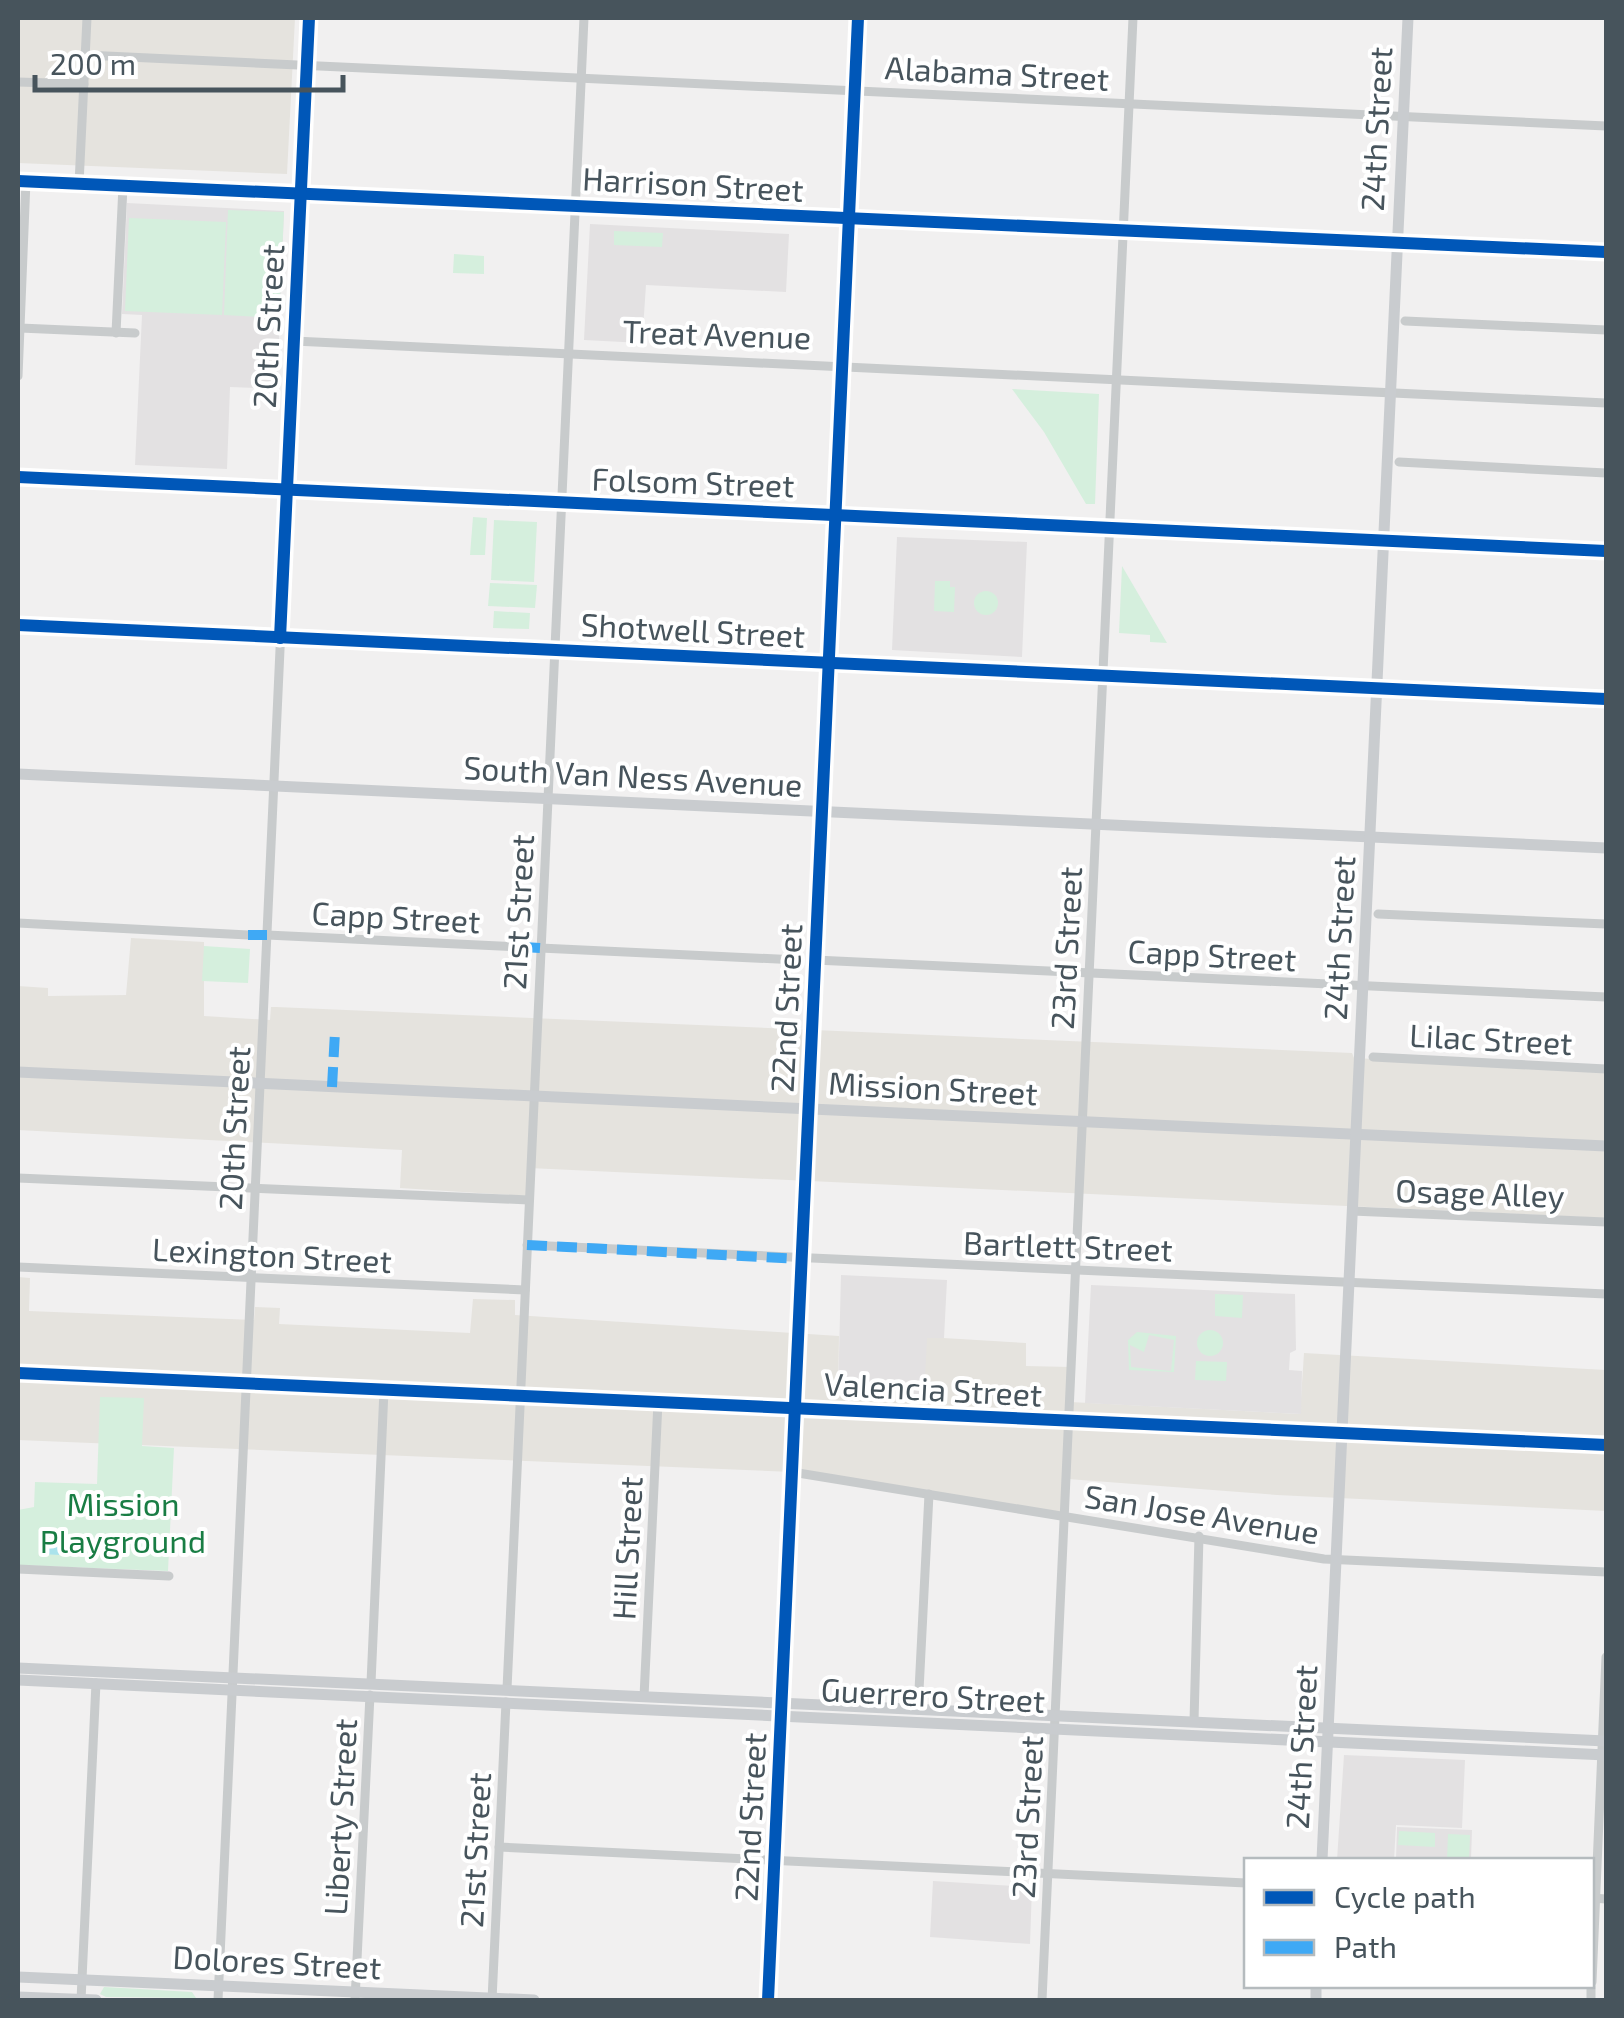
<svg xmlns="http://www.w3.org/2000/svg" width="1624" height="2018" viewBox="0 0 1624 2018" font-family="'Exo 2',sans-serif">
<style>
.commercial{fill:#e5e3de}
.education{fill:#e3e1e2}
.green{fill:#d5efdd;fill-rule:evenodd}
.water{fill:#aae3ec}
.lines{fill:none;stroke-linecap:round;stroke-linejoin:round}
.street{stroke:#c8cbcc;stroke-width:9}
.secondary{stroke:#c9cccf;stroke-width:11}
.quiet{stroke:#3fa9f5;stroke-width:10;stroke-dasharray:20 10;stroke-linecap:butt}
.cycleway-casing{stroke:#fff;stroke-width:19}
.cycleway{stroke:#0057b8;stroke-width:12}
.labels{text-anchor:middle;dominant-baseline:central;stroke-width:8;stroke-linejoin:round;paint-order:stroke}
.street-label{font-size:32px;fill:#47545c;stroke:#fff}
.park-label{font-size:32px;fill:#197d44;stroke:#fff}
</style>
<rect width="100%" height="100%" fill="#f1f0f0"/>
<!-- commercial -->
<g class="commercial">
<path d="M18 18H295L287 174 18 163Z"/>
<path d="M131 938 204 942V1016L270 1020 271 1007H276L1352 1053 1354 1058 1606 1071V1218L529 1168 527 1196 400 1188 402 1150 18 1130V986L48 988V996L126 995Z"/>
<path d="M18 1277 30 1278 29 1311 254 1320 255 1307 280 1308 279 1324 470 1333 473 1299 515 1300V1315L839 1336 838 1395 927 1337 1026 1343V1366L1071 1367 1070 1402 1300 1414 1304 1353 1606 1370V1511L1277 1495 1068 1479 1065 1516 792 1472 18 1440Z"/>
</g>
<!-- education -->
<g class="education">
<path d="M127 203 284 211 277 389 230 387 227 469 135 465 142 315 122 314Z"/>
<path d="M590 224 789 234 786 292 646 285 642 343 584 340Z"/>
<path d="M897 537 1027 542 1022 657 892 650Z"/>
<path d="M841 1275 947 1280 944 1338H927L924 1398 838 1395Z"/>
<path d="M1091 1285 1295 1294 1296 1350 1290 1353 1289 1370 1302 1371 1301 1414 1085 1403Z"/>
<path d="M1344 1755 1465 1760 1462 1828 1396 1825 1394 1860H1337Z"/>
<path d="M1397 1827 1472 1830 1471 1860H1396Z"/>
<path d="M933 1881 1032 1887 1030 1944 930 1937Z"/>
</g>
<!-- green -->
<g class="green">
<path d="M228 210 284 212 279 318 224 315Z"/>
<path d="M129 218 226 222 222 315 125 311Z"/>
<path d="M614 231 663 233 662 247 614 245Z"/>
<path d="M454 254 484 256V274L453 273Z"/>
<path d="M1012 389 1099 394 1095 504H1086L1044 432Z"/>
<path d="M473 517 487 518 485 555H470Z"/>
<path d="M494 520 537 522 534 582 491 580Z"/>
<path d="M1122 566 1167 643 1150 642V635L1119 633Z"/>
<path d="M935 581H950V587H955L954 612 934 611Z"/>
<path d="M490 583 537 585 535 608 488 606Z"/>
<circle cx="986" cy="603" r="12"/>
<path d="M494 611 530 613 529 629 493 628Z"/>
<path d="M204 946 250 949 248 983 202 981Z"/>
<path d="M1215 1294 1243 1295 1242 1318 1215 1316Z"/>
<circle cx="1210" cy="1343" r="13"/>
<path d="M1137 1332 1176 1336 1174 1372 1129 1370 1128 1340ZM1149 1335 1174 1340 1171 1371 1131 1367 1130 1345 1144 1352Z"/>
<path d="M1196 1361 1227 1362 1226 1381 1195 1380Z"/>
<path d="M100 1397 144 1398 142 1446 174 1448 168 1571 18 1565V1510L34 1507 35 1482 97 1484Z"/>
<path d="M1399 1831 1435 1833V1847L1398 1845Z"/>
<path d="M1448 1834 1470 1835 1469 1860H1447Z"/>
<path d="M104 1987 192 1992 196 1998 106 1997 100 1994Z"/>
</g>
<!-- water -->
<path class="water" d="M40 1541 82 1543V1556L40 1554Z"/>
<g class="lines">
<!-- street -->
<g class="street">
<path d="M85 55 1606 126"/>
<path d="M18 82 84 84"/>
<path d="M79 184 87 18"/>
<path d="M1405 321 1606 330"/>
<path d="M20 328 135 333"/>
<path d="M116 333 123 186"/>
<path d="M294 341 1606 403"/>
<path d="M18 376 26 181"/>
<path d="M1399 462 1606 473"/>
<path d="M18 625 1606 699"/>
<path d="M1378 914 1606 924"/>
<path d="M18 923 248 935"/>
<path d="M267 935 523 947"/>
<path d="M540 948 798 960"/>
<path d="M815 960 1606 997"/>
<path d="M1373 1057 1606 1069"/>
<path d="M18 1178 529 1200"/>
<path d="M1352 1211 1606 1222"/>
<path d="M527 1245 1606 1294"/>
<path d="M18 1267 525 1290"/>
<path d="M792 1472 1324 1559 1606 1572"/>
<path d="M18 1569 169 1576"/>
<path d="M371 1683 384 1390"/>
<path d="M507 1689 584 18"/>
<path d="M644 1697 658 1402"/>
<path d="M918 1710 929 1494"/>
<path d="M1194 1721 1199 1536"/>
<path d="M499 1847 1246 1883"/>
<path d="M1592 1898 1606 1899"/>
<path d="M1592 1982 1606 1657"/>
<path d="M81 2000 96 1683"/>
<path d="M218 2000 309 18"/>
<path d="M355 2000 370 1695"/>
<path d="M492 2000 506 1702"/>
<path d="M768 2000 858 18"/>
<path d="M1042 2000 1133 18"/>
<path d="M1591 2000V1986"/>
</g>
<!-- secondary -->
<g class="secondary">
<path d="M18 181 1606 252"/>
<path d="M18 477 1606 551"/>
<path d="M18 774 1606 848"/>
<path d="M18 1072 1606 1146"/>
<path d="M18 1373 1606 1445"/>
<path d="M18 1668 1606 1741"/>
<path d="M18 1680 1606 1755"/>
<path d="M1322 1860 1408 18"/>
<path d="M18 1977 534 2000"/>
<path d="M18 1997 96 2000"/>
<path d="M1316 2000V1986"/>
</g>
<!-- quiet -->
<g class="quiet">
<path d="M248 935H267"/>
<path d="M523 947 540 948"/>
<path d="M332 1087 335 1032"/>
<path d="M527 1245 801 1259"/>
</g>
<defs>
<g id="cycleway">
<path d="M18 181 1606 252"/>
<path d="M18 477 1606 551"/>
<path d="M18 625 1606 699"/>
<path d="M280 638 309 18"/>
<path d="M18 1373 1606 1445"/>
<path d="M768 2000 858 18"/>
</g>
</defs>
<!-- cycleway casing -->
<use href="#cycleway" class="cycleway-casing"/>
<!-- cycleway -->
<use href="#cycleway" class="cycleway"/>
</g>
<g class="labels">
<!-- street labels -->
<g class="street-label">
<text transform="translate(997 72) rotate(3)">Alabama Street</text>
<text transform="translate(1375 129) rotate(-87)">24th Street</text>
<text transform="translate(693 183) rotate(3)">Harrison Street</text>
<text transform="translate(267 326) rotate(-87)">20th Street</text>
<text transform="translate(717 333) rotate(2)">Treat Avenue</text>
<text transform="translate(693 481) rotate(2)">Folsom Street</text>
<text transform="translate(693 629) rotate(3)">Shotwell Street</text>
<text transform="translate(633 775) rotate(3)">South Van Ness Avenue</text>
<text transform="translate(517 912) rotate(-87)">21st Street</text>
<text transform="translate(396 916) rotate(3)">Capp Street</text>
<text transform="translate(1338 938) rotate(-87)">24th Street</text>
<text transform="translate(1065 948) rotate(-87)">23rd Street</text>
<text transform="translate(1212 954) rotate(3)">Capp Street</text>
<text transform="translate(785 1008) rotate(-87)">22nd Street</text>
<text transform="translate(1491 1038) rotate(3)">Lilac Street</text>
<text transform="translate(933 1087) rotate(3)">Mission Street</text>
<text transform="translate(233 1128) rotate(-87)">20th Street</text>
<text transform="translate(1480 1192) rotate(2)">Osage Alley</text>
<text transform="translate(1068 1245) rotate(2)">Bartlett Street</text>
<text transform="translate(272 1254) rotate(3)">Lexington Street</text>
<text transform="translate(933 1388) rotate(3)">Valencia Street</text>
<text transform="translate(1202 1513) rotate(9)">San Jose Avenue</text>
<text transform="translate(626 1548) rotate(-87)">Hill Street</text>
<text transform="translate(933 1694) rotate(3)">Guerrero Street</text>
<text transform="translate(1300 1747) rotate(-87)">24th Street</text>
<text transform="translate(339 1817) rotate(-87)">Liberty Street</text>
<text transform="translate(749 1817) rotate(-87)">22nd Street</text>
<text transform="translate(1026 1817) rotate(-87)">23rd Street</text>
<text transform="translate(474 1850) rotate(-87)">21st Street</text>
<text transform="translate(277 1961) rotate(3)">Dolores Street</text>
</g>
<!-- park labels -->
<g class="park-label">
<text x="123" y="1503">Mission<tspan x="123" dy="37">Playground</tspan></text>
</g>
</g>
<!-- border -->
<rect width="1624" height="2018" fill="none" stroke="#47545c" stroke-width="40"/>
<!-- legend -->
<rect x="1244" y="1858" width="350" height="130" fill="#ffffff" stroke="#b5bbbe" stroke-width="2.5"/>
<rect x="1264" y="1890" width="50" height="15" fill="#0057b8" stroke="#b5bbbe" stroke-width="2.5"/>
<text x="1334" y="1908" font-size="30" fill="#47545c">Cycle path</text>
<rect x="1264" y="1940" width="50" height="15" fill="#3fa9f5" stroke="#b5bbbe" stroke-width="2.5"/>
<text x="1334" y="1958" font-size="30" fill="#47545c">Path</text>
<!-- scale -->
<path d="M35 75v15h308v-15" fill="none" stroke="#47545c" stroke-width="5"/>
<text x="50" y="75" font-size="30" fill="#47545c" stroke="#ffffff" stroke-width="8" paint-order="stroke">200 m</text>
</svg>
